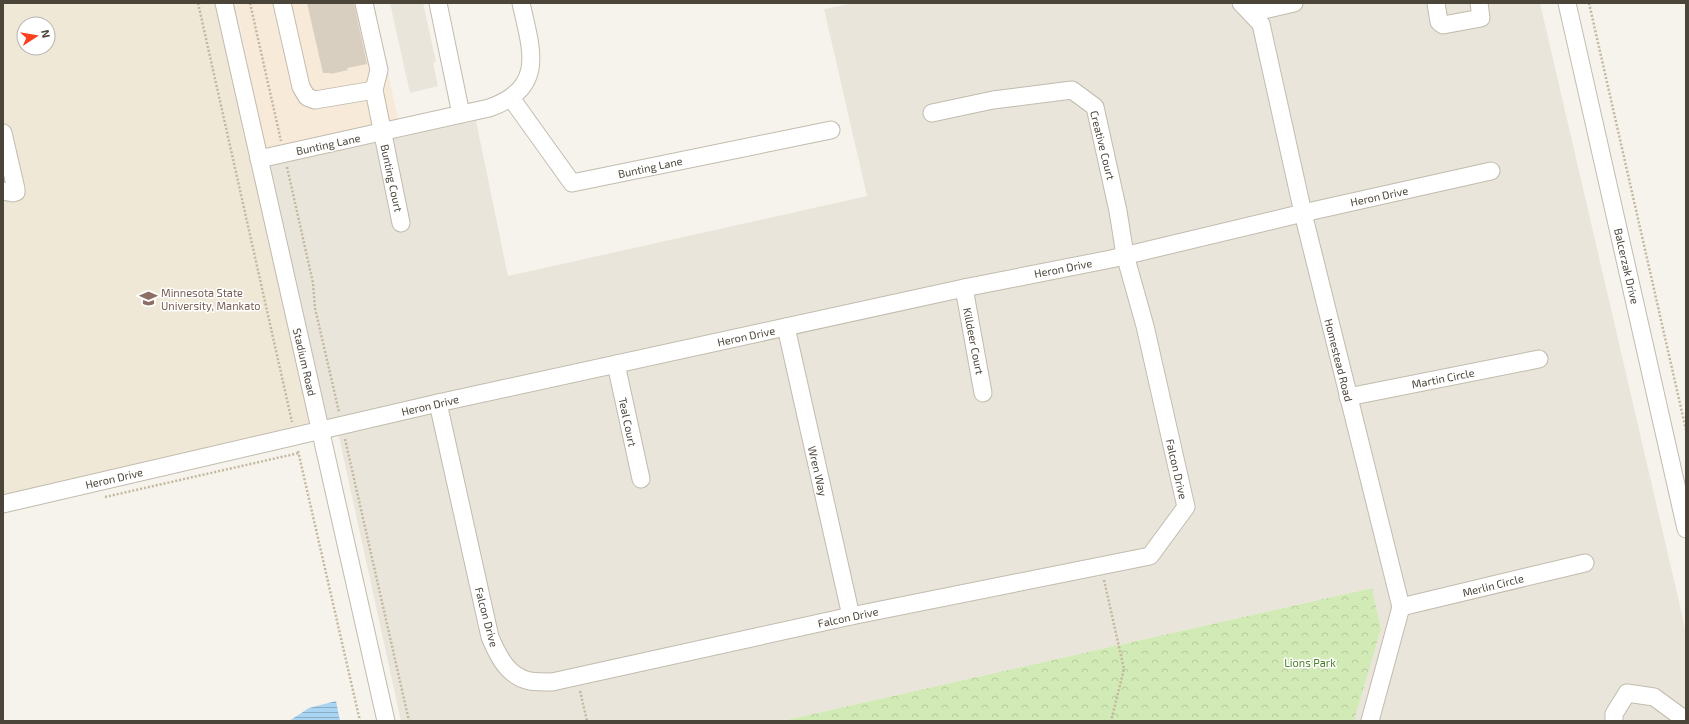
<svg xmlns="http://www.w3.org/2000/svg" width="1689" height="724" viewBox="0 0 1689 724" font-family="'Exo 2',sans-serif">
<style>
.residential{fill:#eae5da}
.commercial{fill:#f7ead8}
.education{fill:#efe8d6;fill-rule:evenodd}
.park{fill:url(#park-crowns)}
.water{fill:url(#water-rules)}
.building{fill:#d8cfc1}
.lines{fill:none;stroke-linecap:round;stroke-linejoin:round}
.minor-casing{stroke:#c2bbae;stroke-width:19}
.path{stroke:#c4b79f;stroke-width:2.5;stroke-dasharray:2 2;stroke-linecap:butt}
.minor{stroke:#fff;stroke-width:17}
.labels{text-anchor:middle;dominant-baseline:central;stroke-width:3;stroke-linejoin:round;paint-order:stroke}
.street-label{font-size:11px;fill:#4b4439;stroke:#fff}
.education-label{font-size:11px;fill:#785e54;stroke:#fff;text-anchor:start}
.park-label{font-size:11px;fill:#4a7f2a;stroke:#fff}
</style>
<defs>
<pattern id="park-crowns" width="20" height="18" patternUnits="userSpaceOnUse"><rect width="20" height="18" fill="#d2eab5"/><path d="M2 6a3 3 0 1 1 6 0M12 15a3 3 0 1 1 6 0" fill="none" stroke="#b6ca9c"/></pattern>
<pattern id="water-rules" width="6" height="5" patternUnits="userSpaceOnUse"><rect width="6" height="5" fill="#a9d4f2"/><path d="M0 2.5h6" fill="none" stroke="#8caec5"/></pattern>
</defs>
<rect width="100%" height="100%" fill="#f6f3ec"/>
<!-- residential -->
<g class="residential">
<path d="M390 3H423L436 62 433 63 438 86 410 93Z"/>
<path d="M853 3H1540L1686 632V721H1354L1381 629 1372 588 782 721H401L339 437 320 430 268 166 476 121 508 276 867 196 824 9Z"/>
</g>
<!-- commercial -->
<path class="commercial" d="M236 3H374L398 120 264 149Z"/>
<!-- education -->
<path class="education" d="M3 3H235L320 430 3 504ZM24 24H48V48H24Z"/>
<!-- park -->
<path class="park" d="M1372 588 1381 629 1354 721H782Z"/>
<!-- water -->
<path class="water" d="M336 701 340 721H289L309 708Z"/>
<!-- building -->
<path class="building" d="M307 3H354L367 64 347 68 348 70 331 74V73H323Z"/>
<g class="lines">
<defs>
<g id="minor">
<path d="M224 3 386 721"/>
<path d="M282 3 301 87 307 97 315 100 374 90 401 223"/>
<path d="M364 3 379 70 374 90"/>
<path d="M438 3 461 114"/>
<path d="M1241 3 1261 24 1303 213 1401 607 1370 721"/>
<path d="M1436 3 1439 22 1443 25 1481 18 1479 3"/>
<path d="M1567 3 1686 529"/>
<path d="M1251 13 1294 3"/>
<path d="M511 98 572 183 831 130"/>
<path d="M3 133 16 189V192L13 193 3 191"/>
<path d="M259 159 489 108C547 88 531 49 521 3"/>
<path d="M964 288 983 393"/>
<path d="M786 327 851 616"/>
<path d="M616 364 641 479"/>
<path d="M1348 397 1539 359"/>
<path d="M438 403 490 637C498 656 508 677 530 681 537 682 545 682 552 682L851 616 1150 556 1186 507 1145 326 1125 255 1118 211 1095 107 1072 90 993 100 932 113"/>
<path d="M3 504 438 403 964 288 1111 259 1303 213 1491 171"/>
<path d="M1401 607 1585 563"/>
<path d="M1614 721V714L1627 693 1654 697 1680 716 1681 721"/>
</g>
</defs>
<!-- minor casing -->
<use href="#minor" class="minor-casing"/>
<!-- path -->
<g class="path">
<path d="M198 3 292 422"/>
<path d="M250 3 281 141"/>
<path d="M1589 3 1686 430"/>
<path d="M287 167 313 283 315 308 339 412"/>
<path d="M345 439 409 721"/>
<path d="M298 451 360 721"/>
<path d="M105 497 299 453"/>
<path d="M1104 580 1124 669 1111 721"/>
<path d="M580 691 587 721"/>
</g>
<!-- minor -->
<use href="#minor" class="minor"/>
</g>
<!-- icons -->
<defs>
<symbol id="university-bare" viewBox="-9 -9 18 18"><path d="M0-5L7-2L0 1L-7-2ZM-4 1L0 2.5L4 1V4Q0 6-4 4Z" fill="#8d6e63" stroke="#fff" stroke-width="2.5" paint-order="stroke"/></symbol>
</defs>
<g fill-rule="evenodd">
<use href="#university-bare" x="136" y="286" width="25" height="25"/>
</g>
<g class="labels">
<!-- street labels -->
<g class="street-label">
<text transform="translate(328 144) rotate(-12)">Bunting Lane</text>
<text transform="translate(1103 145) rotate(76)">Creative Court</text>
<text transform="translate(650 167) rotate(-12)">Bunting Lane</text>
<text transform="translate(392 178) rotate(78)">Bunting Court</text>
<text transform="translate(1379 196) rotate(-12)">Heron Drive</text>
<text transform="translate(1627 266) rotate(77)">Balcerzak Drive</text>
<text transform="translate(1063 268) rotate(-11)">Heron Drive</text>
<text transform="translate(746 336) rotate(-12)">Heron Drive</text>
<text transform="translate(974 341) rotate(79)">Killdeer Court</text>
<text transform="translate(1339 360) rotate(76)">Homestead Road</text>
<text transform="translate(305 362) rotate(77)">Stadium Road</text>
<text transform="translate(1443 378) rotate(-11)">Martin Circle</text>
<text transform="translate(430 405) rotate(-13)">Heron Drive</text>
<text transform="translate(628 422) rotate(78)">Teal Court</text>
<text transform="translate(1177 469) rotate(77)">Falcon Drive</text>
<text transform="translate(818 471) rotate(77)">Wren Way</text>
<text transform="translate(114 478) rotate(-13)">Heron Drive</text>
<text transform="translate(1493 585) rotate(-14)">Merlin Circle</text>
<text transform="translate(487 617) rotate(75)">Falcon Drive</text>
<text transform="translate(848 617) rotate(-12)">Falcon Drive</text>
</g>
<!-- education labels -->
<g class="education-label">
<text x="161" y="292">Minnesota State<tspan x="161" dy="13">University, Mankato</tspan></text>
</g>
<!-- park labels -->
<g class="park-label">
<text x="1310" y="662">Lions Park</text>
</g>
</g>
<!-- border -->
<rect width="1689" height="724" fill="none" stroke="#4b4439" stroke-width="8"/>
<!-- north arrow -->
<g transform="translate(36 36) rotate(78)"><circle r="19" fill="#ffffff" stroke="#b7b4b0"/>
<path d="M0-3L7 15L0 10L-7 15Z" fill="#fc3f1d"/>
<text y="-6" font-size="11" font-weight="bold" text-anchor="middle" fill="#4b4439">N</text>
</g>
</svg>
